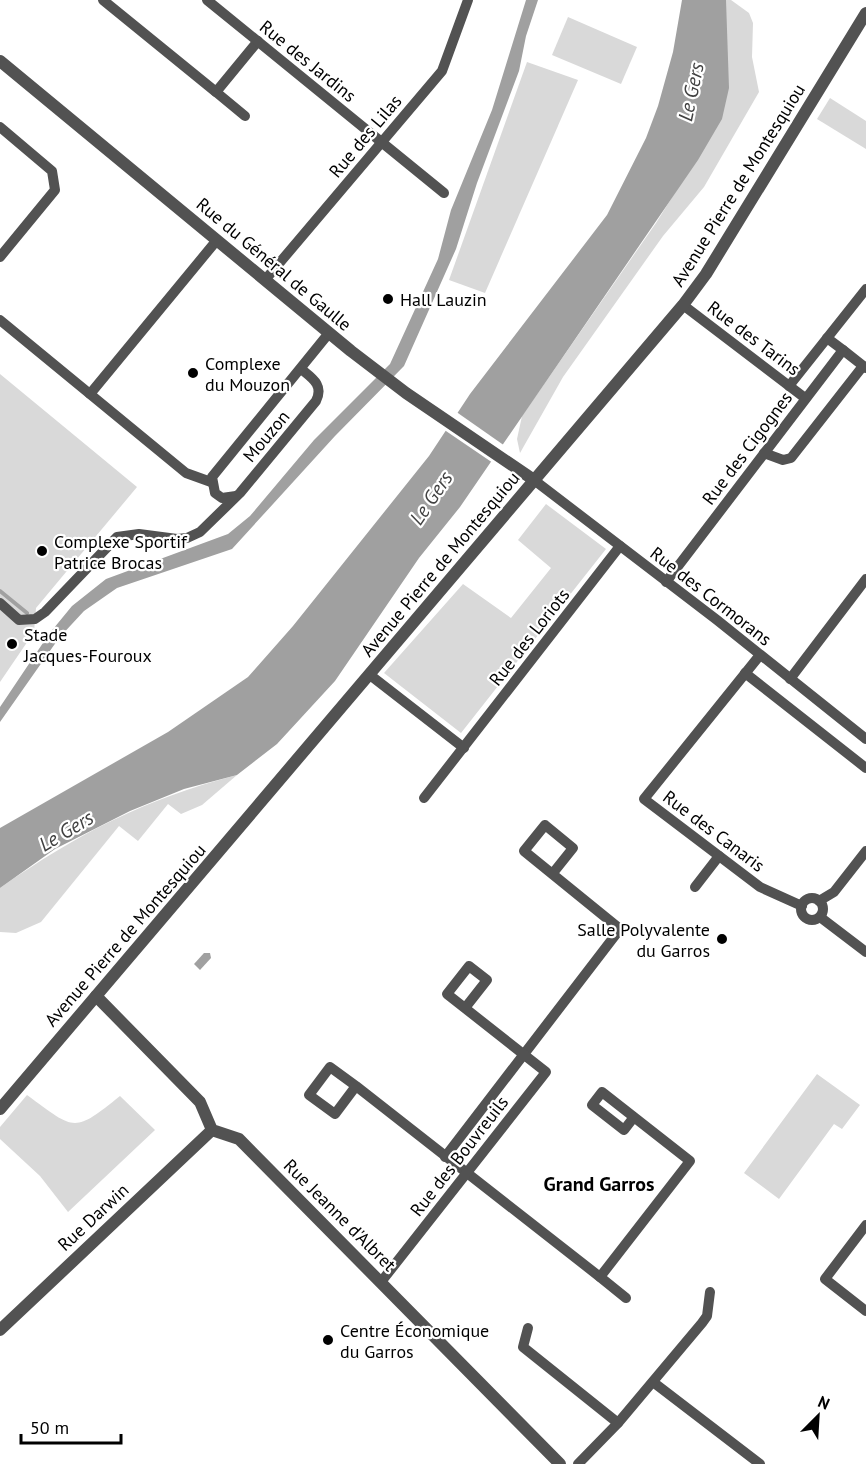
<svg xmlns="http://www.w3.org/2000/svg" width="866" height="1464" viewBox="0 0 866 1464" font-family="'PT Sans',sans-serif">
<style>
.green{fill:#d9d9d9}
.water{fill:#a0a0a0}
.pier{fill:#fff}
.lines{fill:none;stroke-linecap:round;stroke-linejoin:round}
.stream{stroke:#a0a0a0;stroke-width:4}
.minor{stroke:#525252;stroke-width:10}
.tertiary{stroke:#525252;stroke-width:12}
.poi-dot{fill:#000;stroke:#fff;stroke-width:2}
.labels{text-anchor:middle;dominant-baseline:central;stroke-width:4.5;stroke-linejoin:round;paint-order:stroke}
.street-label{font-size:18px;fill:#000;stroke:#fff}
.poi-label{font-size:18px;fill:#000;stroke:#fff;text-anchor:start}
.water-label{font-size:20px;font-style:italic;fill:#414141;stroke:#fff}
.neighbourhood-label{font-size:20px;font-weight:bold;fill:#000;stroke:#fff}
</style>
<rect width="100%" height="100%" fill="#fff"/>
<!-- green -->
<g class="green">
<path d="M726 0H731L749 13 753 23 752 57 759 92 704 187 663 236 563 377 520 453 517 439 522 416 656 223 721 119Z"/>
<path d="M568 17 637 47 621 84 552 55Z"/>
<path d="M527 62 578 80 485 293 449 280Z"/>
<path d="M830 98 866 121V149L817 119Z"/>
<path d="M0 374 137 487 36 608 34 632 0 682Z"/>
<path d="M546 504 606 549 461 733 384 673 463 584 511 618 551 568 518 540Z"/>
<path d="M237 775 202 805 181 814 168 804 138 841 119 826 41 922 16 933 0 932V888C77 834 145 799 237 775Z"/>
<path d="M817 1074 860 1105 842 1129 834 1124 779 1199 744 1173Z"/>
<path d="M27 1095C75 1130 73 1134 120 1096L155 1130 68 1212 40 1176 0 1139V1127Z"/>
</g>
<!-- water -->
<g class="water">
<path d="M526 0H538L526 36 519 71 477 183 456 249 404 366 335 436 232 549 117 588 84 611 59 638 0 722V707L49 634 72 606 106 579 228 534 250 516 314 440 390 364 438 259 451 210 492 110Z"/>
<path d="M682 0H726L729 88 722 119 698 160 460 507 419 558 335 681 277 744 237 775 184 789 130 811 55 849 0 888V828L168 732 248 677 293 626 429 456 470 394 607 215 646 138 658 106 673 52Z"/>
<path d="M204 953H210L211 958 200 970 194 964Z"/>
</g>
<!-- pier -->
<path class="pier" d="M455 411 505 446 493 463 443 429Z"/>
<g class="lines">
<!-- stream -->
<path class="stream" d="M0 591 27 613"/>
<!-- minor -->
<g class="minor">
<path d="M103 0 216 92 258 41"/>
<path d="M207 0 444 193"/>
<path d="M216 92 245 116"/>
<path d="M0 127 52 171 55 190 0 257"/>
<path d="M265 280 442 71 468 0"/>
<path d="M683 305 805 398"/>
<path d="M0 320 186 473 211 482"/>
<path d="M843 350 866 368"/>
<path d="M789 386 866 289"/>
<path d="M90 394 217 240"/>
<path d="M764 453 783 460 791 458 863 366"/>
<path d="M534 480 717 620 866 739"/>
<path d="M236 496 222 498 215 493 212 477 329 333"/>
<path d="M666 582 843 350 827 338"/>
<path d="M0 603 19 620 35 619 45 612 117 537 139 534 177 539 187 538 200 532 240 493 316 401C324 385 312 378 301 369"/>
<path d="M760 655 644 799 760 887 802 906"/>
<path d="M745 673 866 768"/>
<path d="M370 675 464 748"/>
<path d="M790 679 866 579"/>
<path d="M424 798 620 546"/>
<path d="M695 887 719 856"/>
<circle cx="812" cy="909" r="11"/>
<path d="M819 901 834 892 866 851"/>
<path d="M820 917 866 952"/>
<path d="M356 1086 335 1114 309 1095 330 1067 356 1086 600 1277 626 1298"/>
<path d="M445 1157 620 929 524 851 545 825 573 848 553 873"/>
<path d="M866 1225 825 1279 866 1311"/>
<path d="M600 1277 690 1161 602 1092 592 1105 624 1130 634 1117"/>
<path d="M381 1282 546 1072 447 994 469 966 487 980 465 1008"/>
<path d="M528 1328 523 1347 618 1423"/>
<path d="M653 1382 760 1464"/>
<path d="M578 1464 618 1423 702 1323 707 1316 710 1292"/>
</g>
<!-- tertiary -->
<g class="tertiary">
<path d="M0 61 351 351 406 393 534 480"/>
<path d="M96 996 200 1102 212 1130 239 1139 560 1464"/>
<path d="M0 1109 683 305 706 274 866 13"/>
<path d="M0 1330 212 1130"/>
</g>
</g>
<!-- markers -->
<g class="poi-dot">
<circle cx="388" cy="299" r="6"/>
<circle cx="193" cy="373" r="6"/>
<circle cx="42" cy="551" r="6"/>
<circle cx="12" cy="644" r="6"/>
<circle cx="722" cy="939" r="6"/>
<circle cx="328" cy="1340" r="6"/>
</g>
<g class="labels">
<!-- street labels -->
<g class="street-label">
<text transform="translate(308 61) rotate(39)">Rue des Jardins</text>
<text transform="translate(365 136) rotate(-50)">Rue des Lilas</text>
<text transform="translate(738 185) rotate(-58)">Avenue Pierre de Montesquiou</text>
<text transform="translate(274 264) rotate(40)">Rue du Général de Gaulle</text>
<text transform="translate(754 338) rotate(37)">Rue des Tarins</text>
<text transform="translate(266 436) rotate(-50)">Mouzon</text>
<text transform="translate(747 448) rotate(-53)">Rue des Cigognes</text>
<text transform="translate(440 564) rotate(-50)">Avenue Pierre de Montesquiou</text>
<text transform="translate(711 596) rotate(38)">Rue des Cormorans</text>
<text transform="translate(529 637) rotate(-52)">Rue des Loriots</text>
<text transform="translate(714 831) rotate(37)">Rue des Canaris</text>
<text transform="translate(125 935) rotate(-49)">Avenue Pierre de Montesquiou</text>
<text transform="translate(459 1156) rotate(-52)">Rue des Bouvreuils</text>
<text transform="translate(340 1215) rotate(45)">Rue Jeanne d'Albret</text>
<text transform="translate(93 1217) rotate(-43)">Rue Darwin</text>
</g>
<!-- poi labels -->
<g class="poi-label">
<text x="400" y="299">Hall Lauzin</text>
<text x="205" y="363">Complexe<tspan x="205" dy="21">du Mouzon</tspan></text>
<text x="54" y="541">Complexe Sportif<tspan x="54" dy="21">Patrice Brocas</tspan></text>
<text x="24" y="634">Stade<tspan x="24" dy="21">Jacques-Fouroux</tspan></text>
<text x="710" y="929" text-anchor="end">Salle Polyvalente<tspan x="710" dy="21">du Garros</tspan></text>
<text x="340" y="1330">Centre Économique<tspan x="340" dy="21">du Garros</tspan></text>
</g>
<!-- water labels -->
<g class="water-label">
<text transform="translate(691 92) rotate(-78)">Le Gers</text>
<text transform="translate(431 498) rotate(-56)">Le Gers</text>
<text transform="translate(66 831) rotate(-31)">Le Gers</text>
</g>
<!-- neighbourhood labels -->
<g class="neighbourhood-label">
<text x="599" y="1184">Grand Garros</text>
</g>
</g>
<!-- north arrow -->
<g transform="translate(818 1416) rotate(24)" stroke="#ffffff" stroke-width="4.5" paint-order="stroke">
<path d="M0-4.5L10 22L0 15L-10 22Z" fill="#000000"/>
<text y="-9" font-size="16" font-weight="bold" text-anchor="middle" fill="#000000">N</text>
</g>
<!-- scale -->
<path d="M21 1434v9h100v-9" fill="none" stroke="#000000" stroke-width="3"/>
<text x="30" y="1434" font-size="18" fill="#000000" stroke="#ffffff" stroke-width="4.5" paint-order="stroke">50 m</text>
</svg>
